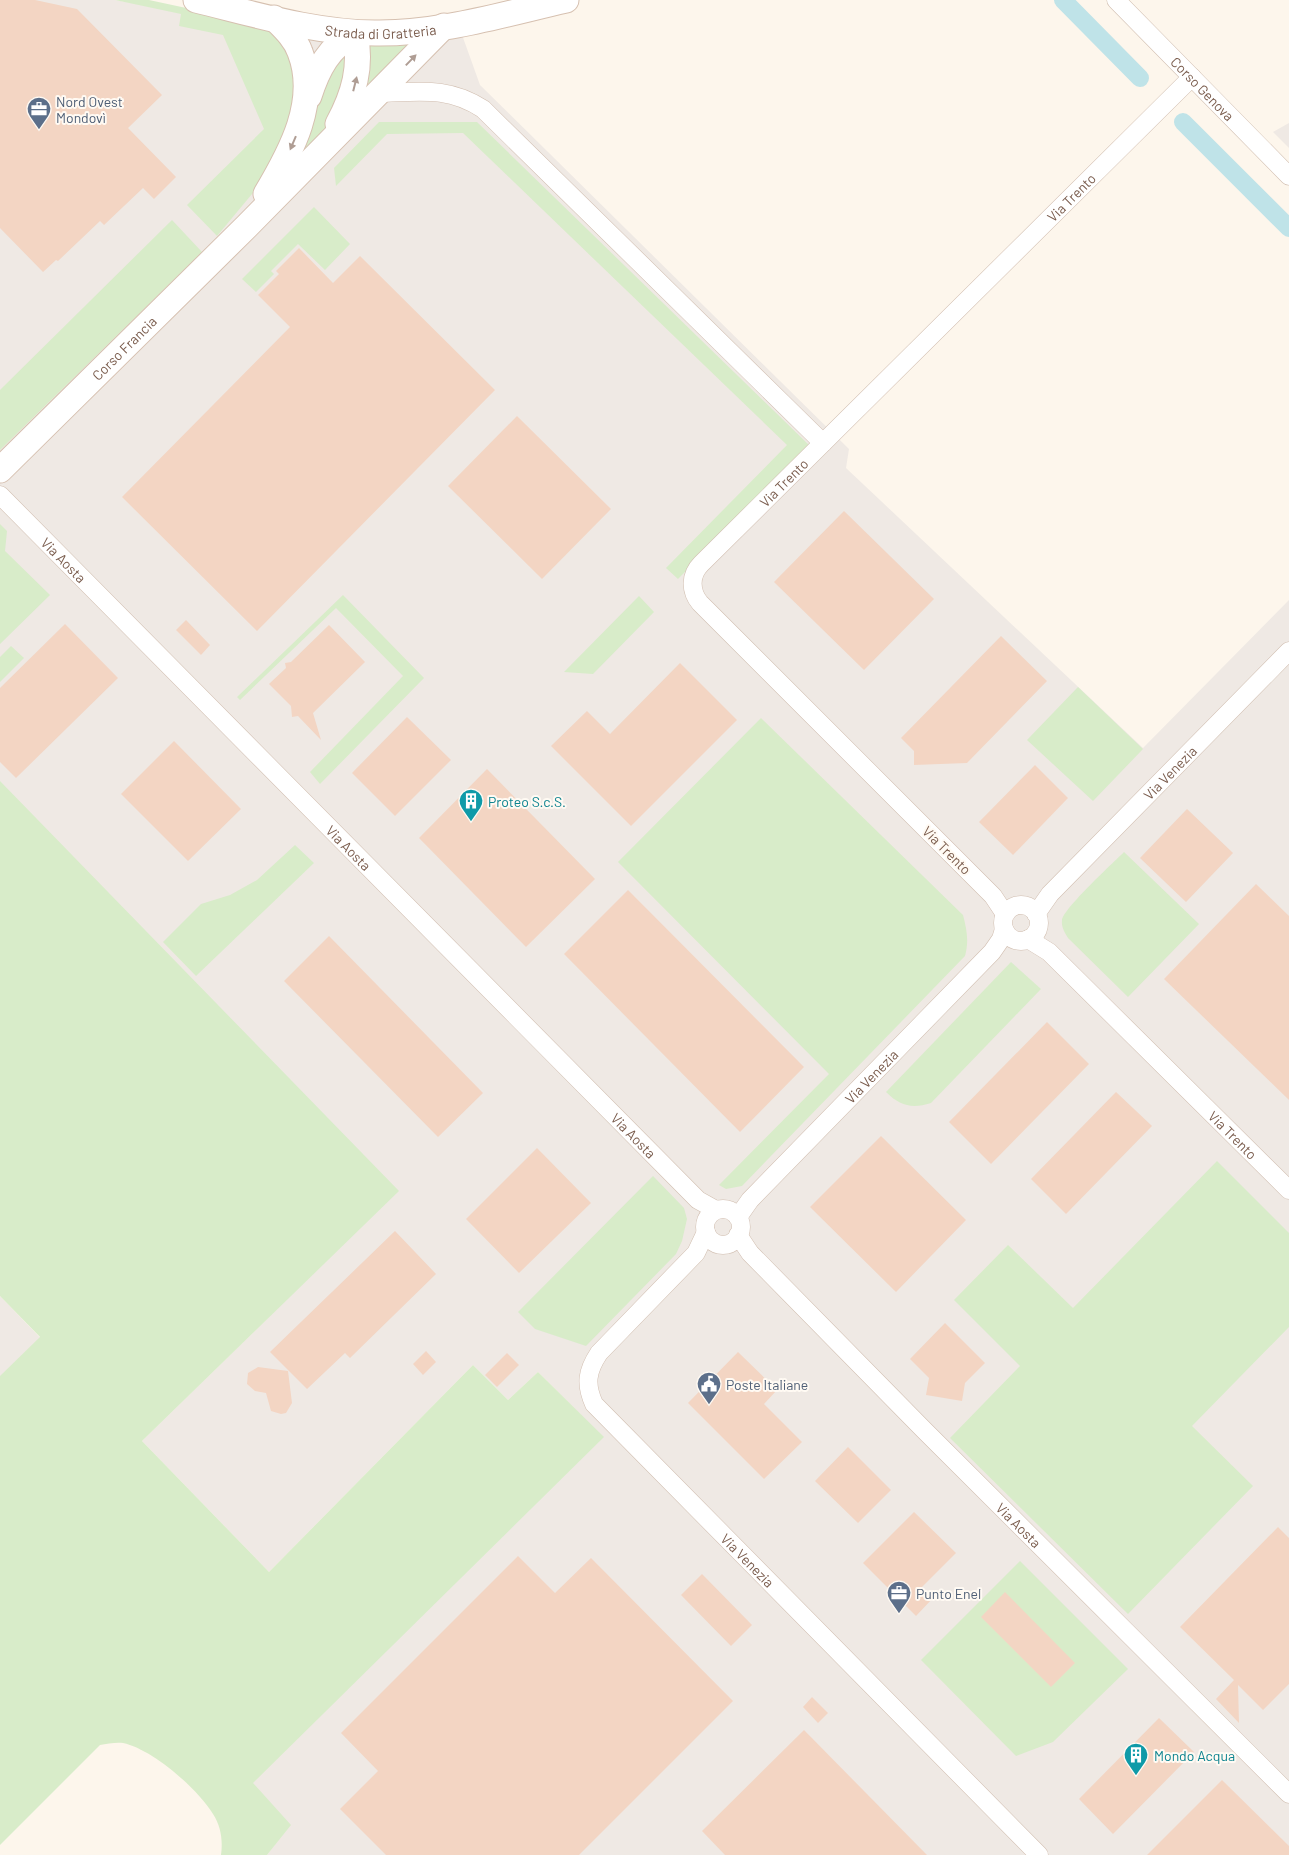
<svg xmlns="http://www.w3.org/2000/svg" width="1289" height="1855" viewBox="0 0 1289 1855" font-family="Barlow,sans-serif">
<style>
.industrial{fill:#efe9e4}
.green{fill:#d8ecc9}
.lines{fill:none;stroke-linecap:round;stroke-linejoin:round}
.canal{stroke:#bfe3e8;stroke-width:18}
.building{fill:#f3d5c3}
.street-casing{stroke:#d1beb0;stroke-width:19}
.secondary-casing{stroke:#d6c0b0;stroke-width:27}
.street{stroke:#fff;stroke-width:18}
.secondary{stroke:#fff;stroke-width:25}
.oneway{fill:#af9d94}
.labels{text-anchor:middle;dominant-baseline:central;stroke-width:4;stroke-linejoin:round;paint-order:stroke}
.street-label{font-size:14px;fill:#7a5c4d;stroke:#fffaf3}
.service-label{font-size:14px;fill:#4e5e75;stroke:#fffaf3;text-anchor:start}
.culture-label{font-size:14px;fill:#0d838f;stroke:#fffaf3;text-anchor:start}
</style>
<rect width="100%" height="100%" fill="#fdf6ec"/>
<!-- industrial -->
<g class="industrial">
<path d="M0 0H115L297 32H461L480 85 849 449 846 468 1143 748 1289 600V1855H267L290 1825 252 1783 603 1437 538 1372 508 1400 473 1365 269 1572 142 1441 268 1318 0 1167Z"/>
<path d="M1289 123V148L1273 132Z"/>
<path d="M0 1296 97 1397 0 1492Z"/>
</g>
<!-- green -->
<g class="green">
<path d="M115 0H149L265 25 285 42 298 93 277 157 252 194 217 236 187 205 264 129 223 35 179 26 181 14Z"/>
<path d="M419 39 351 111 365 42Z"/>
<path d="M340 50 352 62 329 125 316 142 294 158Z"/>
<path d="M379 122H477L810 446 678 579 666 568 787 445 463 133 387 134 336 186 334 168Z"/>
<path d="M314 207 350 244 325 270 298 244 271 271 274 274 256 292 242 279Z"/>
<path d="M172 220 202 252 0 450V390Z"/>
<path d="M0 524 7 531 5 551 50 595 0 644Z"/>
<path d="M343 595 424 678 320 784 310 772 403 676 336 608 240 700 237 697Z"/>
<path d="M639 596 654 612 593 674 564 672Z"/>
<path d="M11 646 24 658 0 682V657Z"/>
<path d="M1078 687 1143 749 1093 801 1027 740Z"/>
<path d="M761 718 963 915C967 930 969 942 965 956L742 1186 726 1189 719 1185 829 1074 618 862Z"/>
<path d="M0 781 399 1191 142 1441 269 1572 473 1365 508 1400 538 1372 604 1437 253 1783 291 1825 267 1855H221C223 1841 221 1826 213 1814 197 1788 152 1749 123 1743 116 1742 107 1744 100 1745L0 1845V1376L40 1337 0 1296Z"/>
<path d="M295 845 314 863 196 976 163 942 201 904 230 895 257 880Z"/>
<path d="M1124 852 1199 924 1128 997 1068 938C1065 933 1061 927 1062 920 1064 908 1113 863 1124 852Z"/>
<path d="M1011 962 1041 989 931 1103C912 1109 900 1106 886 1092Z"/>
<path d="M1217 1161 1289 1233V1327L1192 1426 1253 1486 1128 1614 950 1438 1020 1366 954 1300 1008 1245 1073 1308Z"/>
<path d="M653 1176 684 1208 687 1219 682 1241 676 1254 586 1346 535 1329 518 1312Z"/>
<path d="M1020 1561 1128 1669 1053 1742 1016 1756 921 1660Z"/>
</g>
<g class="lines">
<!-- canal -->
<g class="canal">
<path d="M1063 0 1140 78"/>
<path d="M1183 122 1289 228"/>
</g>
</g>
<!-- building -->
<g class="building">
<path d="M0 0H35L77 9 162 95 128 128 176 177 154 199 143 188 104 225 100 221 58 261 56 260 43 272 0 228Z"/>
<path d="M299 248 333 283 360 256 495 390 257 631 122 497 290 327 258 295 279 274 276 271Z"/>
<path d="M517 416 611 509 542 579 448 486Z"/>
<path d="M844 511 934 599 864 670 774 582Z"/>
<path d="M186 620 210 645 201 655 176 630Z"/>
<path d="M65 624 118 678 16 778 0 762V688Z"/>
<path d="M329 625 365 662 313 713 321 740 298 716 292 717 291 706 269 684 286 668 285 663 291 662Z"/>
<path d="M1001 636 1047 681 967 763 914 765V751L901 738Z"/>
<path d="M680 663 737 720 631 826 551 746 587 711 610 734Z"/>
<path d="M407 717 451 760 395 816 352 773Z"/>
<path d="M174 741 241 809 188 861 121 794Z"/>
<path d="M1035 765 1068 798 1013 855 979 822Z"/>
<path d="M487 769 595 879 526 947 419 838Z"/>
<path d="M1187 809 1233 853 1186 902 1140 858Z"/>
<path d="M1256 884 1289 916V1100L1164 979Z"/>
<path d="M628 890 804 1067 740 1132 564 954Z"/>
<path d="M329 936 483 1093 438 1137 284 981Z"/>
<path d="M1047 1022 1089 1064 991 1164 949 1122Z"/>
<path d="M1116 1092 1152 1126 1066 1214 1031 1179Z"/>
<path d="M881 1136 966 1220 896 1292 810 1207Z"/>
<path d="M537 1148 591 1203 519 1273 466 1219Z"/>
<path d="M395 1231 436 1274 350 1358 345 1353 307 1389 270 1352Z"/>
<path d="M945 1323 985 1363 965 1383 962 1401 926 1395 929 1378 910 1359Z"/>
<path d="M426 1351 436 1362 423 1375 413 1364Z"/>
<path d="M738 1352 777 1390 764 1404 802 1442 764 1479 688 1403Z"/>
<path d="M507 1353 519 1365 497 1387 485 1375Z"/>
<path d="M258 1367 288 1371 292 1403 286 1413 281 1414 271 1411 266 1393 255 1391 247 1384 248 1373Z"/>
<path d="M848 1447 891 1490 858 1523 815 1481Z"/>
<path d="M914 1512 956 1553 922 1587 933 1598 916 1616 863 1563Z"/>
<path d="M1278 1527 1289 1538V1684L1263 1710 1238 1685 1239 1723 1216 1699 1234 1680 1180 1627Z"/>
<path d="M518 1556 555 1593 591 1558 733 1701 579 1855H386L340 1809 378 1771 341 1733Z"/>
<path d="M702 1574 752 1625 731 1646 681 1595Z"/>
<path d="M1005 1592 1075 1663 1051 1687 981 1617Z"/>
<path d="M812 1697 828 1713 818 1723 803 1707Z"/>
<path d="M1159 1718 1194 1752 1113 1834 1079 1799Z"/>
<path d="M804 1730 927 1855H725L702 1831Z"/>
<path d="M1222 1780 1289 1846V1855H1147Z"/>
</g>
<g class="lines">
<defs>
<g id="street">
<path id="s1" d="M1116 0 1289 176"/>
<path d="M379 93C419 92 448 86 483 109L823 443"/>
<path id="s2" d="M0 495 698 1200 716 1210"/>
<circle cx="1021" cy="923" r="18"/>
<path id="s3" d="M1005 914 993 896 700 603C690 591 690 575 701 564L1192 77"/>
<path id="s4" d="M1036 914 1050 894 1289 651"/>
<path id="s5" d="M1028 939 1049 952 1289 1190"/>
<circle cx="723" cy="1227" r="18"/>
<path id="s6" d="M738 1217 750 1200 992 952 1001 939 1004 929"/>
<path id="s7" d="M706 1232 696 1253 599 1353C587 1371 585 1384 594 1404L1039 1855"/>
<path id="s8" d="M738 1235 750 1253 924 1430 1289 1794"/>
</g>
<g id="secondary">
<path id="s9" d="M196 0C254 14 315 33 375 33 439 34 504 14 566 0"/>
<path d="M309 96C318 68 329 47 355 33 362 67 354 94 338 124"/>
<path d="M266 194C291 152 319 101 300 52 295 38 284 28 274 18"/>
<path id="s10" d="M0 470 247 226 444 26"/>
</g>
</defs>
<!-- street casing -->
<use href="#street" class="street-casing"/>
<!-- secondary casing -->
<use href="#secondary" class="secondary-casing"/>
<!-- street -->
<use href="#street" class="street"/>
<!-- secondary -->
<use href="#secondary" class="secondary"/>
</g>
<!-- one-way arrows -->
<defs><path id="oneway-solid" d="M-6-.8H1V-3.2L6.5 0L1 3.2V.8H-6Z" transform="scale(1.25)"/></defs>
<g class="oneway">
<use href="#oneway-solid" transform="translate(411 60) rotate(-46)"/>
<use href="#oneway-solid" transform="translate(355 84) rotate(-76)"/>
<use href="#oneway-solid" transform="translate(293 143) rotate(113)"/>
</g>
<!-- icons -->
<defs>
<symbol id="office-pin" viewBox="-11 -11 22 30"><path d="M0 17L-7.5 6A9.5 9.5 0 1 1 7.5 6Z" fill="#5c6f8a" stroke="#fffaf3"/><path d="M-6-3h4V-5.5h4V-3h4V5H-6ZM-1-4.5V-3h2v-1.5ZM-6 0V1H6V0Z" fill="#fff"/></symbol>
<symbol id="building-pin" viewBox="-11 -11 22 30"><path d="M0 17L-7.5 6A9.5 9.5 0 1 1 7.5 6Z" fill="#0f9aa8" stroke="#fffaf3"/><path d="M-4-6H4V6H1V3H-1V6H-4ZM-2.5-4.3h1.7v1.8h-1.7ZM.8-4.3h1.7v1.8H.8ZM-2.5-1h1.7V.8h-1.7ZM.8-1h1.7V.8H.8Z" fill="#fff"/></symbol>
<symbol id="civic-pin" viewBox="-11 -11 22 30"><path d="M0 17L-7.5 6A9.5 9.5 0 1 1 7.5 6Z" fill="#5c6f8a" stroke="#fffaf3"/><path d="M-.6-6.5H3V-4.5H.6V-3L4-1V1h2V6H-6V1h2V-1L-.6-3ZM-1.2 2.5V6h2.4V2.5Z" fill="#fff"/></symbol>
</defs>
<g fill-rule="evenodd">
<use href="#office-pin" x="25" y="95" width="28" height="38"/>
<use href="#building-pin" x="457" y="787" width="28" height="38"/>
<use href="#civic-pin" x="695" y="1370" width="28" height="38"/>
<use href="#office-pin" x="885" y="1579" width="28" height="38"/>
<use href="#building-pin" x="1122" y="1741" width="28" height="38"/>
</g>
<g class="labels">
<!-- street labels -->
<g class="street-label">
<text stroke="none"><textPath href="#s9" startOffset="188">Strada di Gratteria</textPath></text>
<text stroke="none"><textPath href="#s1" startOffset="124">Corso Genova</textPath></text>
<text stroke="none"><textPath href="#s3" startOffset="1000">Via Trento</textPath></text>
<text stroke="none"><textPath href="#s10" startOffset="174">Corso Francia</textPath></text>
<text stroke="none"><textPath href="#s3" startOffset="595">Via Trento</textPath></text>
<text stroke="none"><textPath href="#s2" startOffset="91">Via Aosta</textPath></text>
<text stroke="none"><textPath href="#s4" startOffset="195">Via Venezia</textPath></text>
<text stroke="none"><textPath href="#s2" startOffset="496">Via Aosta</textPath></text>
<text transform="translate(947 850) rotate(45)">Via Trento</text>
<text stroke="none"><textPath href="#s6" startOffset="194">Via Venezia</textPath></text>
<text stroke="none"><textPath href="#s5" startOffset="284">Via Trento</textPath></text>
<text stroke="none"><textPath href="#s2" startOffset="901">Via Aosta</textPath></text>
<text stroke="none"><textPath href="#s8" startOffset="404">Via Aosta</textPath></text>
<text stroke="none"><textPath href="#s7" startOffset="436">Via Venezia</textPath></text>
</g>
<!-- service labels -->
<g class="service-label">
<text x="56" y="101">Nord Ovest<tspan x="56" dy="16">Mondovì</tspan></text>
<text x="726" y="1384">Poste Italiane</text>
<text x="916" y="1593">Punto Enel</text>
</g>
<!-- culture labels -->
<g class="culture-label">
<text x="488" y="801">Proteo S.c.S.</text>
<text x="1154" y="1755">Mondo Acqua</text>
</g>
</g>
</svg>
